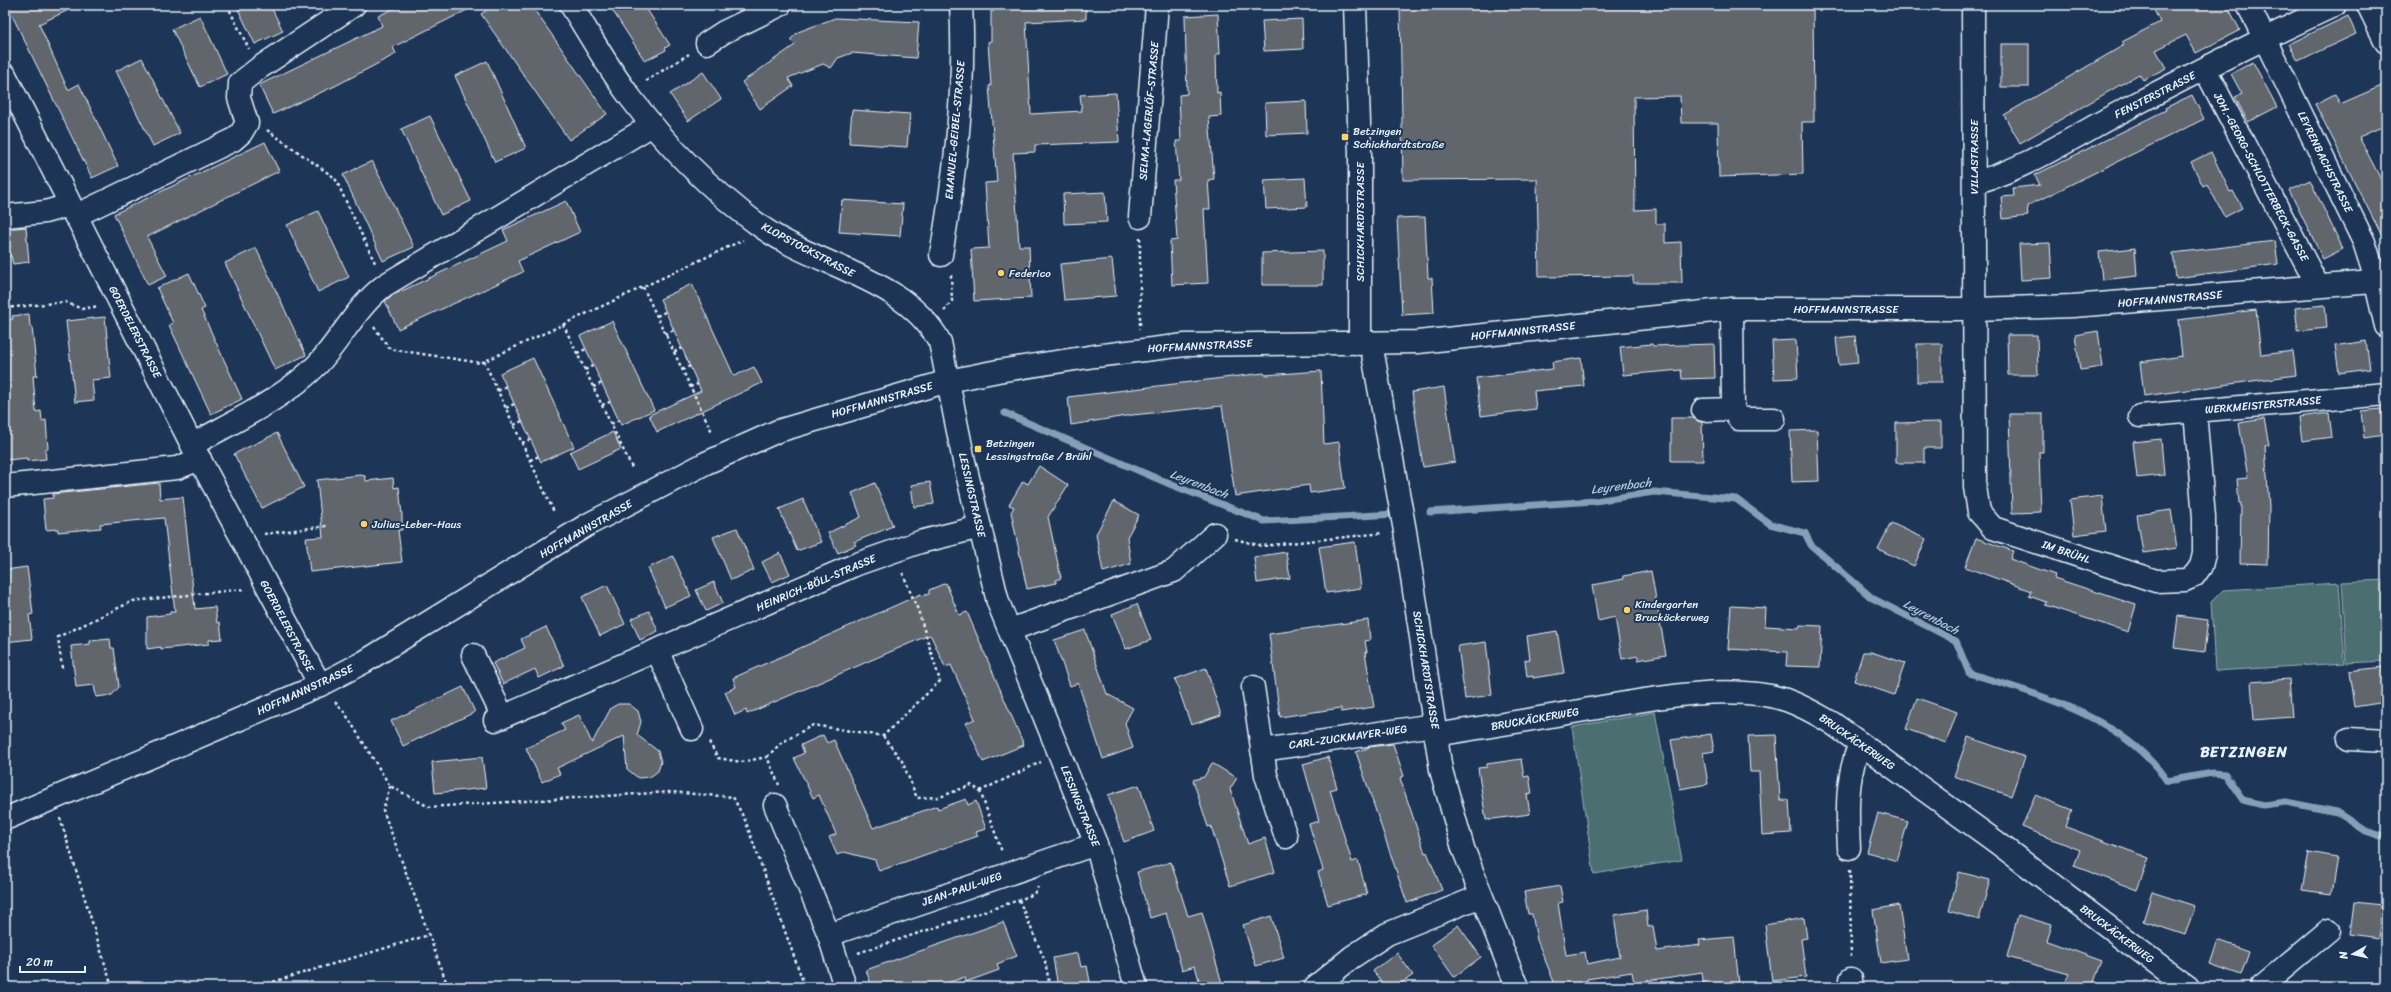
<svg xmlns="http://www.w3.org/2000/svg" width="2391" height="992" viewBox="0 0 2391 992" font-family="Sriracha,sans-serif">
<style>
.green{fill:#4b6e70;stroke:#9ab0b4}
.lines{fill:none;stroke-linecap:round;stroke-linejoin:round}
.stream{stroke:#869fb7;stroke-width:7}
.building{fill:#61666c;stroke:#e8f1f8}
.minor-casing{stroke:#e8f1f8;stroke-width:25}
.path{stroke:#e8f1f8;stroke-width:2.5;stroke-dasharray:3 3;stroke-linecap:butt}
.minor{stroke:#1d3557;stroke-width:22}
.poi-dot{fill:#ffd166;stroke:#1d3557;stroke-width:1.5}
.labels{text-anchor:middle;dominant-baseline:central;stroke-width:4;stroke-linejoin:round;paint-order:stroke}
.street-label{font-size:11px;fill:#e8f1f8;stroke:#1d3557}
.poi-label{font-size:11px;fill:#e8f1f8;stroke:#1d3557;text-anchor:start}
.water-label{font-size:12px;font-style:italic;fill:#afc1d2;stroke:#1d3557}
.district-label{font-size:15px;font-weight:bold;letter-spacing:1px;fill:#e8f1f8;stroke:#1d3557}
</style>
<rect width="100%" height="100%" fill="#1d3557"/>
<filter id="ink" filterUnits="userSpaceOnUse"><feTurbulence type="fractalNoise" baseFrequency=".025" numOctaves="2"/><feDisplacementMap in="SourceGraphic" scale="8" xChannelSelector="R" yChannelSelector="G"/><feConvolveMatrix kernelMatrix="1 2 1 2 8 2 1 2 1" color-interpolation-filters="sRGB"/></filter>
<g filter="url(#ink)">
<!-- green -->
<g class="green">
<path d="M2386 580V661L2347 663 2342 582Z"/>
<path d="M2339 583 2345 663 2215 671 2211 602 2223 590Z"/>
<path d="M1655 712 1682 860 1594 874 1572 727Z"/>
</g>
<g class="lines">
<!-- stream -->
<g class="stream">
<path d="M1005 413 1172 485 1264 521 1396 514"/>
<path d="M1430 512 1595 501 1654 492 1736 499 1770 524 1805 533 1811 545 1872 598 1956 641 1969 673C2040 695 2123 717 2167 781L2212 773 2225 774 2243 800 2263 805 2286 802 2337 812 2366 831 2386 838"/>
</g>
</g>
<!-- building -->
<g class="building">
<path d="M7 5H79L39 24 68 90 79 84 118 166 92 178Z"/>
<path d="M236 5H270L283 31 255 44Z"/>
<path d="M401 5H477L393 47 396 54 335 86 273 114 259 85 382 26 378 16Z"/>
<path d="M494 5H531L607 114 569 140 481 14Z"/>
<path d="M609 5H644L670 45 665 48 666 50 645 61Z"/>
<path d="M994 5H1086V19L1026 22 1031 114 1082 111 1080 95 1116 93 1119 142 1035 145V152L1013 153 1019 246H1029L1031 298 974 301 971 249 989 248 985 183 997 182 989 86H991L988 42 991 41V11H994Z"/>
<path d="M1400 5H1813L1814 122H1802L1803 174 1719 177 1718 123H1681L1680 96 1634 97 1635 210 1656 209V224H1665V243L1681 242 1682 283H1633V276L1539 277 1537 179 1403 180Z"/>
<path d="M2164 5H2227L2240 30 2196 53 2186 35 2156 50 2166 68 2143 80 2139 74 2020 143 2004 115 2124 45 2122 42 2160 22 2154 10Z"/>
<path d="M1218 14 1220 54H1216L1217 93 1220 92 1221 116 1209 117 1214 179 1208 180 1210 209H1204L1208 283 1172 285 1170 241 1177 240 1173 180H1179L1176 141H1181L1179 95 1187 94 1185 16Z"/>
<path d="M200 16 227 74 200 87 172 29Z"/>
<path d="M2348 16 2356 34 2298 61 2289 44Z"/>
<path d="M835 18 919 22 916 58 852 53 838 58 831 68 823 64 788 78 793 86 760 109 742 82 795 45 790 40 798 32Z"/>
<path d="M1302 19 1303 49 1264 51 1262 21Z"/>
<rect x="2001" y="44" width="28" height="43"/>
<path d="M142 58 180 133 153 146 116 71Z"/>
<path d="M487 61 526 148 495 162 455 76Z"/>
<path d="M2253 62 2277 107 2248 122 2235 97 2242 94 2231 74Z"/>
<path d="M703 72 721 99 688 121 670 94Z"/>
<path d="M2386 84V125L2359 137 2386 189V244L2315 104 2335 94 2340 104Z"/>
<path d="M2192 95 2204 119 2027 206 2028 216 2003 219 2001 197 2014 196 2013 188 2040 185 2035 175 2166 110 2165 108Z"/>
<path d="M1306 101 1307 133 1266 135 1265 103Z"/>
<path d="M852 110 910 114 907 147 849 143Z"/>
<path d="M430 116 471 201 441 215 401 129Z"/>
<path d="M265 142 279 171 147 237 167 276 148 285 114 214Z"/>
<path d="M2211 152 2230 192 2233 191 2242 208 2225 217 2207 184 2203 186 2191 162Z"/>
<path d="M372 161 414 247 383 261 343 175Z"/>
<path d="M1305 178 1307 207 1266 209 1264 180Z"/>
<path d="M2310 180 2343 249 2323 259 2289 190Z"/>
<path d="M1105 192 1107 222 1064 224 1063 194Z"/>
<path d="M842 200 903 204 900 236 839 232Z"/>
<path d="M566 201 580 232 518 261 523 272 398 329 385 301 391 296 508 241 503 230Z"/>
<path d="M318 211 349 277 318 292 287 225Z"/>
<path d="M1425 217 1428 278H1432L1434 313 1402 315 1397 218Z"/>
<path d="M26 227 29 262 13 264 11 256 5 257V229Z"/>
<path d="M2275 241 2278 264 2176 278 2173 253Z"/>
<path d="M2050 243 2052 278 2021 280 2019 244Z"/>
<path d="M256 248 306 355 275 370 225 263Z"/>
<path d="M2135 248 2137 276 2102 280 2099 252Z"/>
<path d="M1323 251V285H1262V253Z"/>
<path d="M1112 259 1116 296 1064 300 1060 264Z"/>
<path d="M189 273 205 308 201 310 242 399 211 414 169 325 173 323 157 288Z"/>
<path d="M692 284 734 376 754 367 762 383 657 432 649 415 701 391 660 299Z"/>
<path d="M2325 305 2327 328 2298 331 2295 308Z"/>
<path d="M2256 310 2261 355 2293 351 2296 375 2144 396 2140 362 2182 356 2178 320Z"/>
<path d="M29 314 30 327H32L37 376H33L36 412 41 411 42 421 46 420 48 449H45L46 459 27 461V458L7 460 5 440V320L13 319 12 316Z"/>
<path d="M105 317 111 378 92 380 94 400 75 402 66 321Z"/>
<path d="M612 321 654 410 621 425 580 336Z"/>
<path d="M2098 331 2103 367 2080 370 2075 335Z"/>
<path d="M2007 335H2037L2038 375H2008Z"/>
<path d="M1855 336 1858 363 1839 365 1836 338Z"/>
<path d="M1796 340 1798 378 1774 379 1772 341Z"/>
<path d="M2366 341 2370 369 2339 373 2335 346Z"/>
<path d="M1652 344 1653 346 1714 344 1715 378 1682 379 1681 370 1623 375 1620 347Z"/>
<rect x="1917" y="344" width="25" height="38"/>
<path d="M533 358 574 447 541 462 500 373Z"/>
<path d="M1581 358 1584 386 1534 391 1536 409 1481 416 1476 378 1553 369 1552 362Z"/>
<path d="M1321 371 1324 444 1339 442 1345 488 1310 493 1309 485 1235 496 1222 406 1132 415 1071 425 1068 397 1264 373 1265 375Z"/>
<path d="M1444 387 1455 462 1423 467 1412 392Z"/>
<path d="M2381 409 2384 435 2364 438 2361 411Z"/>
<path d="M2329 413 2332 437 2302 441 2299 417Z"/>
<path d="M2009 414H2043V452H2039L2041 512 2012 513Z"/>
<path d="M1671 418H1693L1702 422 1703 461H1671Z"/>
<path d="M2264 419 2269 445 2265 446 2269 506 2268 564 2240 563 2241 503H2239L2237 479 2248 478 2239 423Z"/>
<path d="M1941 422V448H1924V463H1896V423Z"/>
<path d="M1817 430 1819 481 1792 482 1790 431Z"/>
<path d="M613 432 621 449 578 469 570 452Z"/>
<path d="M277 433 304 487 262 508 234 454Z"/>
<path d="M2161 439 2164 475 2137 478 2133 442Z"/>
<path d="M1039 466 1068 485 1048 517 1061 578 1056 580V583L1027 589 1011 512 1014 507 1009 505 1023 481 1028 484Z"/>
<path d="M360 475 365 476 366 481 393 478 394 488 399 487 402 515V530H398L402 562 310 572 306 538 323 537 317 480Z"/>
<path d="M930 482 934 504 914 507 911 485Z"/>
<path d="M159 483 160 499 183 497 195 609 215 607 217 623 220 622 222 639 209 640V644L161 649V647L147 649V617L170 614V612H175L164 518 100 524 101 528 58 532V529L46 530 43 499 53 498V494Z"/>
<path d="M875 483 893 526 854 542 856 545 838 553 828 533 861 517 852 493Z"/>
<path d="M2102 496 2106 531 2074 535 2070 500Z"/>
<path d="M803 499 821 542 797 551 779 509Z"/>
<path d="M1114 501 1139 515 1127 537 1131 564 1103 572 1096 534Z"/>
<path d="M2171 510 2177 548 2143 553 2137 515Z"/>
<path d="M1891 523 1926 539 1914 566 1878 549Z"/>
<path d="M737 528 754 570 731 580 713 537Z"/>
<path d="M1976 538 2013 551 2010 559 2055 575 2054 578 2136 605 2128 632 2045 605 2046 602 2029 596 2031 591 1965 567Z"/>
<path d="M1355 542 1361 588 1326 593 1319 547Z"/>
<path d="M1286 552 1290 578 1257 583 1254 557Z"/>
<path d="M780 553 790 574 772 582 762 562Z"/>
<path d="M673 556 691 596 665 607 648 568Z"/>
<path d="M27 567 33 614 29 615 32 639 5 642V570Z"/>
<path d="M1651 571 1666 655 1638 660V656L1622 659 1615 617 1598 621 1592 585 1624 579 1623 576Z"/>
<path d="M714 582 723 603 706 611 696 590Z"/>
<path d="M946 583 959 615 967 612 1024 745 983 762 966 723 975 719 951 665 945 667 931 636 929 635 747 714 746 710 735 715 725 692 736 687 733 678 921 594 922 596 929 594V590Z"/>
<path d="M607 585 625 624 600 636 582 597Z"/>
<path d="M1137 604 1151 640 1126 649 1112 614Z"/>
<path d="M1731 606 1766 608 1765 626 1799 628 1800 625 1822 626 1820 667 1786 666 1787 652 1728 649Z"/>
<path d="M649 611 658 631 640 640 631 619Z"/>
<path d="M2178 616 2208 620 2204 652 2174 648Z"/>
<path d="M1368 620 1370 640 1365 641 1367 652H1365L1374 707 1341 712V708L1280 717 1269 634Z"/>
<path d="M546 627 564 666 539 678 535 669 503 684 493 663 525 648 521 639Z"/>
<path d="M1085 630 1107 694 1133 708 1125 723 1133 748 1103 759 1078 683 1070 686 1054 640Z"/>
<path d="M1557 631 1564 673 1533 678V676L1527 677 1525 660 1530 659 1527 636Z"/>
<path d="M110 639 111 648H114L119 687 112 695 96 697 94 685 76 687 71 646 90 644V641Z"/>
<path d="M1486 642 1492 695 1465 699 1458 646Z"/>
<path d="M1863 652H1871L1905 663 1894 695 1854 681Z"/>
<path d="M2383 667 2386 702 2354 707 2349 671Z"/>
<path d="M1206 668 1221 715 1191 725 1175 679Z"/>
<path d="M2289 679 2292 717 2254 720 2251 682Z"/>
<path d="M463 687 475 712 403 746 391 721Z"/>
<path d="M1917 698 1957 712 1946 743 1906 729Z"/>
<path d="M618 704H629L638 711 641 722 637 735 658 751 661 762 658 771 650 777 638 778 627 769 624 736 557 768 560 774 542 782 526 748 565 730 561 723 579 715 592 743 611 708Z"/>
<path d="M1711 734 1714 751 1703 753 1708 784 1680 789 1671 740Z"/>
<path d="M823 735 827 743 834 740 873 828 937 806 938 809 966 799 968 805 976 801 986 829 976 832 978 836 879 871 875 860 844 852 837 855 829 837 836 834 819 795 813 798 794 758 804 753 801 745Z"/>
<path d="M1776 735 1780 800H1789L1791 833 1762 835 1759 772H1750L1748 736Z"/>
<path d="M1968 737 2025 757 2011 796 1954 776Z"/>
<path d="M1393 744 1404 776 1400 778 1425 853 1427 852 1442 890 1407 903 1356 752 1370 747Z"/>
<path d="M482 757 486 788 435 793 432 762Z"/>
<path d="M1328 757 1337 788 1330 790 1352 862 1358 860 1367 894 1328 905 1318 872 1323 870 1309 824 1319 821 1303 764Z"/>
<path d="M1521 759 1524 777 1529 776 1532 794 1527 795 1530 814 1486 820 1478 768 1487 767V764Z"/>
<path d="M1212 763 1237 778 1230 789 1248 844 1265 838 1275 872 1230 886 1211 826 1208 827 1193 780 1204 777Z"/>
<path d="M1139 785 1154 831 1124 842 1108 795Z"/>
<path d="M2035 795 2072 810 2066 827 2149 858 2137 890 2074 866 2080 850 2022 827Z"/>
<path d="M1878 813 1908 821 1897 861 1867 852Z"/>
<path d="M2309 852 2337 857 2331 894 2302 890Z"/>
<path d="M1171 862 1188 916 1202 912 1223 987H1201L1195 966 1182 970 1166 913 1150 918 1137 872Z"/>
<path d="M1959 872 1990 880 1979 920 1949 911Z"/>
<path d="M1560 886 1563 902 1558 903 1566 955 1585 952 1587 964 1620 957 1614 915 1646 910 1648 927 1653 926 1657 951 1700 945 1699 940 1734 937 1739 985 1704 987 1702 972 1634 983 1632 972 1587 979 1588 980 1581 982 1582 987H1556L1537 940 1532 914H1528L1524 892Z"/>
<path d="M2152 892 2195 906 2185 935 2143 921Z"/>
<path d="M2354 902 2383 905 2378 938 2350 934Z"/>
<path d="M1899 905 1907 959 1881 963 1873 910Z"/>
<path d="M2018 915 2052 925 2047 941 2102 961 2092 987H2074L2065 984 2069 974 2007 957Z"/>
<path d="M1271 916 1284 958 1256 966 1243 925Z"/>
<path d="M1804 918 1807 938 1801 939 1806 977 1772 981 1765 925Z"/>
<path d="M1003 922 1017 956 997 964 999 970 966 982 965 977 935 987H872L866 970Z"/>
<path d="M1458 925 1481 957 1454 977 1431 945Z"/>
<path d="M2218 940 2249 951 2241 975 2210 964Z"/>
<path d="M1078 953 1081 967 1087 966 1091 987H1058L1053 958Z"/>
<path d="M1397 953 1413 975 1396 987H1385L1373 971Z"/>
</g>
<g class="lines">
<defs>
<g id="minor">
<path d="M571 5C590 35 608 68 630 97 666 145 711 190 760 226 817 267 904 277 940 342L964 461 998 602 1096 844 1136 987"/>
<path d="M1355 5 1360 153V344"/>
<path d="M1973 5 1975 487 1979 512 1993 528 2156 581 2185 580 2194 576 2201 566 2204 554V517L2195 412"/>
<path d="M2248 5 2364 242 2372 267 2386 326"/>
<path d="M2368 5 2386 42"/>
<path d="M707 43 724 32 780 5"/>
<path d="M2205 69 2318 286"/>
<path d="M5 75 192 445 320 685"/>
<path d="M1975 182C2017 173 2074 137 2113 116 2186 77 2260 40 2335 5"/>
<path d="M5 216 45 212 70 205"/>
<path d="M75 216 233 140 241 133 247 123 239 98 240 83 259 68 354 5"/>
<path d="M1140 217 1157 5"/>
<path d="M941 255C955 173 966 88 961 5"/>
<path d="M1732 309 1733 409 1739 419H1774"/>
<path d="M1371 343 1405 531 1441 770 1463 848 1517 987"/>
<path d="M1703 410 1733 409"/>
<path d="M2140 416 2386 394"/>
<path d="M192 445C234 421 284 399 318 364 342 338 357 306 385 285L652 125"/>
<path d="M5 486 177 468 200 459"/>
<path d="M1010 630 1174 571 1215 534"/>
<path d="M657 650 692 729"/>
<path d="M473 655 503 717"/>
<path d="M1253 687 1266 775 1286 837"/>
<path d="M495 720 857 564 920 542 980 527"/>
<path d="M1435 735C1485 727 1535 719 1585 710 1643 700 1729 682 1786 700 1803 706 1817 714 1832 723L1995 841 2188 987"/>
<path d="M2349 739 2386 741"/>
<path d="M1262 750 1434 725"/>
<path d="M775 805 829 935 845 987"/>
<path d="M5 819 320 685 364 662 587 525 706 463 778 431 948 381 998 371 1095 356 1185 345 1418 342 1732 309H1974L2073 306 2386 281"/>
<path d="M1849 848C1847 810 1846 778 1860 743"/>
<path d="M829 935 1096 844"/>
<path d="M1851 979 1852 987"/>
<path d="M1315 987 1352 957 1387 934 1481 896"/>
<path d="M2261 987 2329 930"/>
</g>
</defs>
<!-- minor casing -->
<use href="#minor" class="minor-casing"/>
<!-- path -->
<g class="path">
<path d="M227 5 249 49"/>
<path d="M646 81 689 54"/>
<path d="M267 130 335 178 376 265"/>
<path d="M1140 238V329"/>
<path d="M643 287 712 432"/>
<path d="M5 308 65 302 82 309 99 306"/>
<path d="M944 311 952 301 951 275"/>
<path d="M657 316 665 312"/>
<path d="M563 324 633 470"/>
<path d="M374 327 390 349 481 363 743 240"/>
<path d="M665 334 674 330"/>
<path d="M674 352 682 348"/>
<path d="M577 353 586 349"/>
<path d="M484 361 554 512"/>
<path d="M585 370 594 365"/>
<path d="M682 370 690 366"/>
<path d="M593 387 602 383"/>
<path d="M690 387 698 384"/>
<path d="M498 391 506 386"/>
<path d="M602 405 610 402"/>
<path d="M506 408 514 404"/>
<path d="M611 424 619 420"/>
<path d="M514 425 522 421"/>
<path d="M522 443 531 439"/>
<path d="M530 460 539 456"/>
<path d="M264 534 327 526"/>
<path d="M1235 539 1262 546 1383 533"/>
<path d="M62 668 58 637 133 601 244 589"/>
<path d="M335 702 345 713 390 786 429 807 669 792 733 797 745 820 805 987"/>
<path d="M883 736 902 761 917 798 940 797 971 785 980 791 1041 762"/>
<path d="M709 742 718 758 741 762 767 757 779 785"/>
<path d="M767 757 781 743 813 725 883 736 940 681 918 610 902 572"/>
<path d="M390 786 383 810 448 987"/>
<path d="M980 791 1002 852"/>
<path d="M60 818 112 987"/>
<path d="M1850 870 1851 959"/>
<path d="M1019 900 1045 961 1050 987"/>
<path d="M858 953 1019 900 1034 894 1038 887"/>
<path d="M256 987 429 935"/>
</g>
<!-- minor -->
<use href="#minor" class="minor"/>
</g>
</g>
<!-- markers -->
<g class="poi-dot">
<rect x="1341" y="133" width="8" height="8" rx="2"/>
<circle cx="1001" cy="273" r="4"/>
<rect x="974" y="445" width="8" height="8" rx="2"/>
<circle cx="364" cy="524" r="4"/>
<circle cx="1627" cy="610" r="4"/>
</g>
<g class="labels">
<!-- street labels -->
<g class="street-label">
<text transform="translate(2155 95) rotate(-27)">FENSTERSTRASSE</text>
<text transform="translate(1149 111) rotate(-85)">SELMA-LAGERLÖF-STRASSE</text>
<text transform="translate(955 130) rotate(-85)">EMANUEL-GEIBEL-STRASSE</text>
<text transform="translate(1974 157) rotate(-90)">VILLASTRASSE</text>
<text transform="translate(2325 162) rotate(64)">LEYRENBACHSTRASSE</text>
<text transform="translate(2261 177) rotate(62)">JOH.-GEORG-SCHLOTTERBECK-GASSE</text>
<text transform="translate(1360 222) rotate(-90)">SCHICKHARDTSTRASSE</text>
<text transform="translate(808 250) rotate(28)">KLOPSTOCKSTRASSE</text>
<text transform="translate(2170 299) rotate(-5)">HOFFMANNSTRASSE</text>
<text x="1846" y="309">HOFFMANNSTRASSE</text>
<text transform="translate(1523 331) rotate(-6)">HOFFMANNSTRASSE</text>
<text transform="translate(135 332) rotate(63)">GOERDELERSTRASSE</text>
<text transform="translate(1200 346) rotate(-3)">HOFFMANNSTRASSE</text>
<text transform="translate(882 400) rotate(-16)">HOFFMANNSTRASSE</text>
<text transform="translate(2263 405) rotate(-5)">WERKMEISTERSTRASSE</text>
<text transform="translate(972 495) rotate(77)">LESSINGSTRASSE</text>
<text transform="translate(586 529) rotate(-30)">HOFFMANNSTRASSE</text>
<text transform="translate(2066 552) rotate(19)">IM BRÜHL</text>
<text transform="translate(816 583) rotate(-23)">HEINRICH-BÖLL-STRASSE</text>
<text transform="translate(287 626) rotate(62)">GOERDELERSTRASSE</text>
<text transform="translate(1426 670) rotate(81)">SCHICKHARDTSTRASSE</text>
<text transform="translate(305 690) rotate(-25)">HOFFMANNSTRASSE</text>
<text transform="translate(1535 719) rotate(-10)">BRUCKÄCKERWEG</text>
<text transform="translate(1348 737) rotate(-8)">CARL-ZUCKMAYER-WEG</text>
<text transform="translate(1857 742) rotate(35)">BRUCKÄCKERWEG</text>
<text transform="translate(1080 806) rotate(68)">LESSINGSTRASSE</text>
<text transform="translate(962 889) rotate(-19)">JEAN-PAUL-WEG</text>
<text transform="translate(2117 934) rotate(37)">BRUCKÄCKERWEG</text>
</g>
<!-- poi labels -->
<g class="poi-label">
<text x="1353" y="131">Betzingen<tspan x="1353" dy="13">Schickhardtstraße</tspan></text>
<text x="1009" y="273">Federico</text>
<text x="986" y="443">Betzingen<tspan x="986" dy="13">Lessingstraße / Brühl</tspan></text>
<text x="372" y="524">Julius-Leber-Haus</text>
<text x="1635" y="604">Kindergarten<tspan x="1635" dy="13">Bruckäckerweg</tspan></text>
</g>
<!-- water labels -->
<g class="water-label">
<text transform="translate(1199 484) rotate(21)">Leyrenbach</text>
<text transform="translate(1621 486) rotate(-7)">Leyrenbach</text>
<text transform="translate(1931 617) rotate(28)">Leyrenbach</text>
</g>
<!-- district labels -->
<g class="district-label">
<text x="2244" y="752">BETZINGEN</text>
</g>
</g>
<!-- margin -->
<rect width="2391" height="992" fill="none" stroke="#1d3557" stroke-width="20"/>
<rect x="10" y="10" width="2371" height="972" fill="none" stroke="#e8f1f8" stroke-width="1.5" filter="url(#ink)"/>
<!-- north arrow -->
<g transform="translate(2353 954) rotate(262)" stroke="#1d3557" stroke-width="3" paint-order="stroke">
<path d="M0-3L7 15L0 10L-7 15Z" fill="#e8f1f8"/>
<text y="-6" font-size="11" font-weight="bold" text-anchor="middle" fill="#e8f1f8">N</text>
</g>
<!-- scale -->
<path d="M20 966v6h65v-6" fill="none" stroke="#e8f1f8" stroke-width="2"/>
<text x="26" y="966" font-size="12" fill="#e8f1f8" stroke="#1d3557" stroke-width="3" paint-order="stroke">20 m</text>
</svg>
